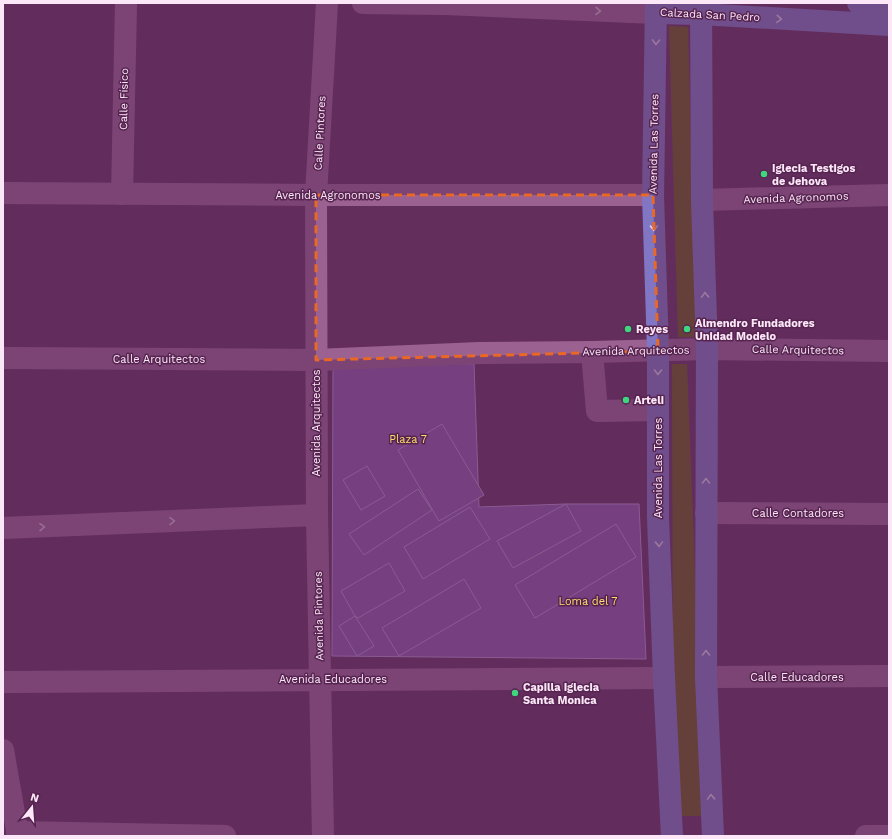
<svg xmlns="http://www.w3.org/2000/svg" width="892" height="839" viewBox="0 0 892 839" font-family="'Work Sans',sans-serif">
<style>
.green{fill:#695712}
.building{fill:#8c54aa;stroke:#ba92d1}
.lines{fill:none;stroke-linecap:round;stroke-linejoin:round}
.minor{stroke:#9a6191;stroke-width:22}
.major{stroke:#8176c3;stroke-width:22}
.oneway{stroke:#d9b8d3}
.oneway2{stroke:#e3d0ed}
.marked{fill:none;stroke:#ea6724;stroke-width:3;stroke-dasharray:8 5;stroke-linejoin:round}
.poi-dot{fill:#3ed77d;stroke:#572451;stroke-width:1.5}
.labels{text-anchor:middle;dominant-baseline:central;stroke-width:3;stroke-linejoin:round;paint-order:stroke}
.street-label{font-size:11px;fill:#fbe7f7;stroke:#572451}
.poi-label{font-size:11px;font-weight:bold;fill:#fbe7f7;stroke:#572451;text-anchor:start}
.park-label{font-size:11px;fill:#fedd6d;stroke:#572451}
</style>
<rect width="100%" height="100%" fill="#632e5c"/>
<!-- green -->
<g class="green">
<path d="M669 26 688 27 696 337H678Z"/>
<path d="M672 364H687L700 701 703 816H676L673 662Z"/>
</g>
<!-- building -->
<g class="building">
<path d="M333 359 474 364 479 507 566 504H639L646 659 332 656Z"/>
<path d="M442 424 484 495 439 521 398 450Z"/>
<path d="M367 466 385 496 361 510 343 480Z"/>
<path d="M418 489 432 510 364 555 349 534Z"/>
<path d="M566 504 581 531 513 568 497 541Z"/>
<path d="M470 507 490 539 423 579 404 547Z"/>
<path d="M616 524 636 557 535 618 515 585Z"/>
<path d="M389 563 405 591 358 618 355 616 341 591Z"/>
<path d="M464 579 481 608 399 656 382 628Z"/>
<path d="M355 616 374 646 357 656 339 626Z"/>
</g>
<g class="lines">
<!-- minor -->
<g class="minor">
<path d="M363 3 446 4 656 13"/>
<path d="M3 193 316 195H653"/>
<path d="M122 194 126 3"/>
<path d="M702 200 889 195"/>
<path d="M592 352 597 411 658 410"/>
<path d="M3 358 316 360 479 353 592 352 707 349 889 351"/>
<path d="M706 513 889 514"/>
<path d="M3 528 317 515"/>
<path d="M706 677 889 676"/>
<path d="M3 682 664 678"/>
<path d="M3 750 18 836"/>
<path d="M17 832 225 836"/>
<path d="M323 836 317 515 316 195 327 3"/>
<path d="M866 836H889"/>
</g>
<!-- major -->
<g class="major">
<path d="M656 3 653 195 658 351V517L664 678 672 836"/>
<path d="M701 3 702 200 707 349 706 677 713 836"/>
<path d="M858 3 889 4"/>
<path d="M656 13 701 14 889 25"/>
</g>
</g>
<!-- one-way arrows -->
<defs><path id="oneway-chevron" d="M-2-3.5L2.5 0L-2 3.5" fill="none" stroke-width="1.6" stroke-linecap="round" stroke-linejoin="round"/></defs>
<g class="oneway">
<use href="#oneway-chevron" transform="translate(598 11) rotate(2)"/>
<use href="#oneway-chevron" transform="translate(172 521) rotate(-2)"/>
<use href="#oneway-chevron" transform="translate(42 527) rotate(-2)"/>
</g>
<g class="oneway2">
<use href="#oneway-chevron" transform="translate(779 19) rotate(4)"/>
<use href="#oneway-chevron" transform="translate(656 42) rotate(91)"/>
<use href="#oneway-chevron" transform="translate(654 228) rotate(88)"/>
<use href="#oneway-chevron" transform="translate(705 295) rotate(-92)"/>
<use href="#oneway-chevron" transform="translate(658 372) rotate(90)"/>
<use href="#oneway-chevron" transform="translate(706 481) rotate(-90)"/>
<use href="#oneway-chevron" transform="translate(659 544) rotate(88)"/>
<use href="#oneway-chevron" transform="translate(706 653) rotate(-90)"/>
<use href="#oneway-chevron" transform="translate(711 797) rotate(-92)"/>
</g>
<!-- marked area -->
<path d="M0 0H892V839H0ZM316 195H653L658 351 316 360Z" fill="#632e5c" fill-opacity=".55" fill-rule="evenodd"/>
<path class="marked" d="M316 195H653L658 351 316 360Z"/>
<!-- markers -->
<g class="poi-dot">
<circle cx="764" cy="174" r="4"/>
<circle cx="628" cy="329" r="4"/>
<circle cx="687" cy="329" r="4"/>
<circle cx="626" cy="400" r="4"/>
<circle cx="515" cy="693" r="4"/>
</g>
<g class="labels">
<!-- street labels -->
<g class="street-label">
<text transform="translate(710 15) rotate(3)">Calzada San Pedro</text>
<text transform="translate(124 99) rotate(-89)">Calle Físico</text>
<text transform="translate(320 133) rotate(-87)">Calle Pintores</text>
<text transform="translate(654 144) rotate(-89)">Avenida Las Torres</text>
<text x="328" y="195">Avenida Agronomos</text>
<text transform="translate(796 198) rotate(-2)">Avenida Agronomos</text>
<text transform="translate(798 350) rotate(1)">Calle Arquitectos</text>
<text transform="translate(636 351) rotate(-1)">Avenida Arquitectos</text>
<text x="159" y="359">Calle Arquitectos</text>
<text transform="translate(316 423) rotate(-90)">Avenida Arquitectos</text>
<text transform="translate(658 468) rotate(-90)">Avenida Las Torres</text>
<text x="798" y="513">Calle Contadores</text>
<text transform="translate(319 616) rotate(-91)">Avenida Pintores</text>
<text x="797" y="677">Calle Educadores</text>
<text x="333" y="679">Avenida Educadores</text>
</g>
<!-- poi labels -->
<g class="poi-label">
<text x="772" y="168">Iglecia Testigos<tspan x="772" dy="13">de Jehova</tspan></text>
<text x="695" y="323">Almendro Fundadores<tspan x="695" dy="13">Unidad Modelo</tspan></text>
<text x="636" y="329">Reyes</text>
<text x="634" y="400">Arteli</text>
<text x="523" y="687">Capilla Iglecia<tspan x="523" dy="13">Santa Monica</tspan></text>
</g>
<!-- park labels -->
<g class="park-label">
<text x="408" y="439">Plaza 7</text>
<text x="588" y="601">Loma del 7</text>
</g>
</g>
<!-- border -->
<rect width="892" height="839" fill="none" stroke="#fbe7f7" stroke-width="8"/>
<!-- north arrow -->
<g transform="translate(32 807) rotate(17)" stroke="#572451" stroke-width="3" paint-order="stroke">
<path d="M0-3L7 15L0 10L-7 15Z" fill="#fbe7f7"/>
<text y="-6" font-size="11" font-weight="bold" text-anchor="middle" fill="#fbe7f7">N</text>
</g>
</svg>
